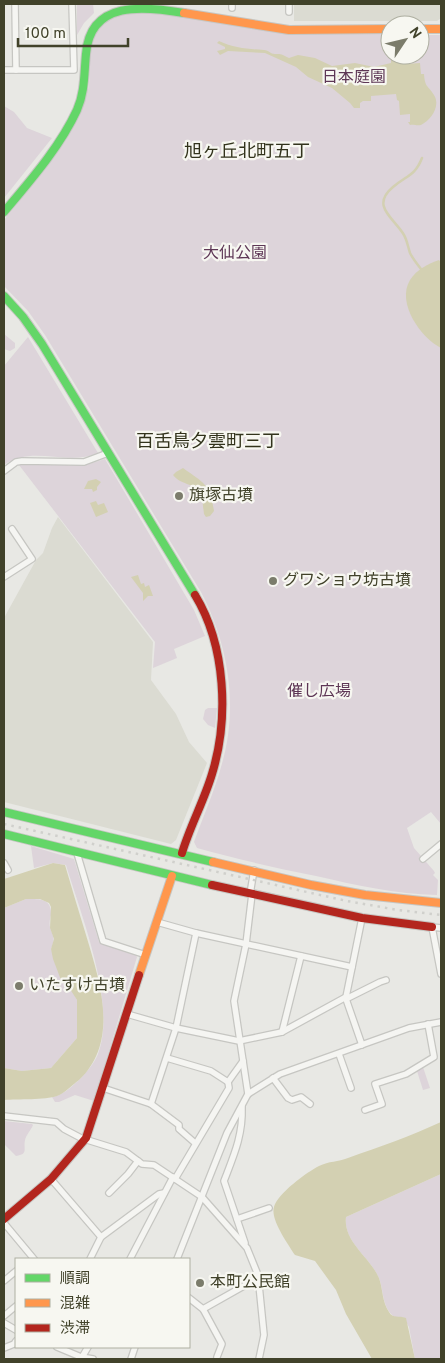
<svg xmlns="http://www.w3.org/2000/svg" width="445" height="1363" viewBox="0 0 445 1363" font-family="Overpass,'Noto Sans JP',sans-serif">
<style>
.built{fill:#dbdbd2}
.green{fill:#ddd4da}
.water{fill:#d3d0b2}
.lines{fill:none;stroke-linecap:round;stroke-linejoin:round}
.stream{stroke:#d3d0b2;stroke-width:2.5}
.street-casing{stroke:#c6c6c2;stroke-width:8}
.fast-casing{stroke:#c6c6c2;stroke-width:10}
.slow-casing{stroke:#c6c6c2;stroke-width:10}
.jam-casing{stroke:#c6c6c2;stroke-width:10}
.street{stroke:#f5f5f2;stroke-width:5.5}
.fast{stroke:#63d668;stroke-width:8}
.slow{stroke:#ff974d;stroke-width:8}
.jam{stroke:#b3261e;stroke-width:8}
.rail{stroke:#d0d0cc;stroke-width:2.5;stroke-dasharray:2.5 5;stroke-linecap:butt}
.poi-dot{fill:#7b7c6b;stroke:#f7f7f1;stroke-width:2}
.labels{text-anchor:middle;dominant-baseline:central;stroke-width:4.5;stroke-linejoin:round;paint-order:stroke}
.park-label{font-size:16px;fill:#5e3756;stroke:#f7f7f1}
.poi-label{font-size:16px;fill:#41422a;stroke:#f7f7f1;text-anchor:start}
.neighbourhood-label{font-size:18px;fill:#32331c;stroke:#f7f7f1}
</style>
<rect width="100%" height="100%" fill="#e8e8e4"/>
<!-- built -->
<g class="built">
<path d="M294 4H441V18L437 21H294Z"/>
<path d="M58 517 153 642 151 680 176 714 189 742 207 763 176 840 171 844 4 802V618L36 560 43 553 52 528Z"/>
</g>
<!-- green -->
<g class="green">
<path d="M77 4H93L94 13 84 23 77 35Z"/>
<path d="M157 9 234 25 290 33 390 34V55H420V35H441V824L431 812 407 828 414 848 434 871 435 873 433 875 438 880 437 895C396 894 355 885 316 876 276 868 236 859 197 848L194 842C203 817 214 792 221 767 239 708 229 646 201 592L45 335 28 311 4 286V220L44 171 66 140 81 111 89 86 90 59 88 50 96 29 104 20 126 11Z"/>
<path d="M4 106 14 112 27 128 52 138 4 198Z"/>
<path d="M4 334 15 343V348L10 351 4 349Z"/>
<path d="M28 337 98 453C67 467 33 444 4 465V366Z"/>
<path d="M105 459 194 610 205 636 174 649 177 658 153 668 155 642 19 465H86Z"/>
<path d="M208 708H217L215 728 208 725 203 719 205 710Z"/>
<path d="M31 846 74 859 99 942 136 955 137 957 94 1101 75 1095 59 1102H55L52 1097C62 1096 71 1087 78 1081 86 1073 94 1064 98 1054 117 1004 81 915 66 865L53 863 34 868Z"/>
<path d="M26 899C39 899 52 898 51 915 50 919 49 923 50 927 53 937 56 938 51 949L77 1000 78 1023 77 1038 51 1068 22 1071 4 1068V908Z"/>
<path d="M423 1067 430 1088 423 1090 417 1071Z"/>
<path d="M4 1121 32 1124 33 1125C31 1130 26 1135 25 1140 23 1149 29 1154 16 1156L4 1144Z"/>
<path d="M441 1174V1359H415L409 1327 403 1317H395C382 1309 384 1291 379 1278 370 1257 343 1242 346 1217Z"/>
</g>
<!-- water -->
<g class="water">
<path d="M219 41C234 48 248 49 264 50 269 50 270 54 275 54 282 54 281 54 289 58L298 55 315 58 332 66 355 63 374 67 391 63V59H393L395 61H404L405 64 420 63 421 74H424C425 88 428 85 434 95 441 106 431 120 421 125 416 126 414 124 410 125L408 122H410V114L400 115 399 101 397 100 396 94 371 96V101H363L360 103V108H354L350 103 332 88 308 77 296 67 265 53 228 51 220 55 217 51 225 49V47L217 43Z"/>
<path d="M439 260 441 263V348C421 338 396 303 410 280 417 269 428 264 439 260Z"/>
<path d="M183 468C204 483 210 484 214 511L210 516 206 517 204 514C202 499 204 490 187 484 181 481 178 481 173 475L176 472Z"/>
<path d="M96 479 101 482 97 487V490L93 492 92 489H84L88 481Z"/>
<path d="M96 501 98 505 104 503 108 512 96 517 90 503Z"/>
<path d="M138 575 141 584 144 583 145 587 149 585 153 596H148L143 601V593L131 577Z"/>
<path d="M53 863 65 865C72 889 79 912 86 935 100 982 120 1041 79 1080 72 1085 65 1093 57 1096 45 1100 18 1099 4 1100V1068L22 1071 51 1068 77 1038V1000L70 989 61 980 53 959 51 949 54 939 50 928 51 907 49 903 40 899H26L4 908V879Z"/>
<path d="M441 1122V1174L346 1217C343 1242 370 1257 379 1278 383 1289 382 1302 389 1312 393 1319 399 1315 406 1318L415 1359H372L346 1314 336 1290 315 1261 295 1255C288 1244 270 1219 274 1207 277 1194 307 1172 319 1166 329 1161 338 1162 348 1158 379 1147 411 1136 441 1122Z"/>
</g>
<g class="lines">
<!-- stream -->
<path class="stream" d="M421 269C417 264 413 259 410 253 408 247 407 240 404 235 394 218 370 206 393 187 407 175 415 176 422 158"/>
<defs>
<g id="street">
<path d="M15 4 16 70"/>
<path d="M232 4V8"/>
<path d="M289 4V12"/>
<path d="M4 70H74L72 4"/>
<path d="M4 471 16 462 22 461 84 462 108 453"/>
<path d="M4 577 32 559 12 529"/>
<path d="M77 853 103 941 146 955"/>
<path d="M423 859 441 844"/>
<path d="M4 863 8 870"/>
<path d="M250 894 254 870"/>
<path d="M157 922 196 933 352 967"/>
<path d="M441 928 432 927 441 974"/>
<path d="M346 997V999L362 1045"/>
<path d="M346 999 380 982 386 980"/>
<path d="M127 1014 176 1028 239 1041 282 1032 346 997 362 918"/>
<path d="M282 1032 301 956"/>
<path d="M339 1054 351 1088"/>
<path d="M167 1058 211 1071 228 1082 243 1061"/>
<path d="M273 1078 288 1098 292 1100 301 1097 310 1104"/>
<path d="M103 1088 151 1104 179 1125V1129L195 1143"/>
<path d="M248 1094 234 1001 246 944 252 894"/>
<path d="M151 1104 176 1028 196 933"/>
<path d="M242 1107C243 1135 234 1155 224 1181L245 1243"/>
<path d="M365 1110 382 1104 375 1084 406 1074 434 1057 428 1024"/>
<path d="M4 1116 56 1122 64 1129 81 1138 126 1152 142 1164 154 1165 202 1197 247 1248 258 1275 264 1335 259 1359"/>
<path d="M51 1179 101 1237"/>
<path d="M175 1179 229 1088 228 1082"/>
<path d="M109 1193 128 1174 138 1161"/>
<path d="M237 1219 269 1208"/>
<path d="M4 1223 34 1259"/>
<path d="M90 1259 101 1237 159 1194 164 1193"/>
<path d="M130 1259 173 1177"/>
<path d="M177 1259 227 1133 248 1094 280 1074 409 1028 441 1022"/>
<path d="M4 1281 16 1271"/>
<path d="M189 1298 203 1309 222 1344 217 1357"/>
<path d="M203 1309 258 1278"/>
<path d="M4 1316 16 1306"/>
<path d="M4 1323 16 1330"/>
<path d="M57 1347 81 1357 93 1359"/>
<path d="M4 1348 14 1344 16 1341"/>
<path d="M81 1359 88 1347"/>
<path d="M131 1359 135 1347"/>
</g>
<g id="fast">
<path d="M4 212C30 181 60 147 77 110 85 92 84 74 86 54 90 0 144 6 184 13"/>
<path d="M4 296 23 317 42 344 195 595"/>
<path d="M4 812 213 862"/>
<path d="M4 834 212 885"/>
</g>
<g id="slow">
<path d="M184 13 289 30 390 29"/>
<path d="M420 29H441"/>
<path d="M213 862 311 885 365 895 441 903"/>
<path d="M139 975 172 876"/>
</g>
<g id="jam">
<path d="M182 853C190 826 204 801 212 774 229 719 226 646 195 595"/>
<path d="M212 885 362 918 432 927"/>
<path d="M4 1219 51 1179 86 1138 139 975"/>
</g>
</defs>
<!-- street casing -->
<use href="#street" class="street-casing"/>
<!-- fast casing -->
<use href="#fast" class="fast-casing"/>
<!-- slow casing -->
<use href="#slow" class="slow-casing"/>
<!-- jam casing -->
<use href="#jam" class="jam-casing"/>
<!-- street -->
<use href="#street" class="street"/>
<!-- fast -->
<use href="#fast" class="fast"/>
<!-- slow -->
<use href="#slow" class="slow"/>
<!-- jam -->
<use href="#jam" class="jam"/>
<!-- rail -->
<path class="rail" d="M4 824 347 901 398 910 441 915"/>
</g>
<!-- markers -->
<g class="poi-dot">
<circle cx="179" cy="496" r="5"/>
<circle cx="273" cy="581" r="5"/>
<circle cx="19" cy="986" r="5"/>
<circle cx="200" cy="1283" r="5"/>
</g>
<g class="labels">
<!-- park labels -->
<g class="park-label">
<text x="354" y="78">日本庭園</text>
<text x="235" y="254">大仙公園</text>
<text x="319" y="692">催し広場</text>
</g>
<!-- poi labels -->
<g class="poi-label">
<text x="189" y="496">旗塚古墳</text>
<text x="283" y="581">グワショウ坊古墳</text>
<text x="29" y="986">いたすけ古墳</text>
<text x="210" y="1283">本町公民館</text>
</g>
<!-- neighbourhood labels -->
<g class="neighbourhood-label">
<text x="247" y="152">旭ヶ丘北町五丁</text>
<text x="208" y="442">百舌鳥夕雲町三丁</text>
</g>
</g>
<!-- border -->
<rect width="445" height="1363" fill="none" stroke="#41422a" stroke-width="10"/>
<!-- legend -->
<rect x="15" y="1258" width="175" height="90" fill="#f7f7f1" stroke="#aeafa1"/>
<rect x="25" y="1274" width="25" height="8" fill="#63d668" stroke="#aeafa1"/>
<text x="60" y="1283" font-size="15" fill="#41422a">順調</text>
<rect x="25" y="1299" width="25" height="8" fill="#ff974d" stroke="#aeafa1"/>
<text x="60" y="1308" font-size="15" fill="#41422a">混雑</text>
<rect x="25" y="1324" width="25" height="8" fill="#b3261e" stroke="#aeafa1"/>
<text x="60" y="1333" font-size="15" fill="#41422a">渋滞</text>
<!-- north arrow -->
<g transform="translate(405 40) rotate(55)"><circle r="24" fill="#f7f7f1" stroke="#aeafa1"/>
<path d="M0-4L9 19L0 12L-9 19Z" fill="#7b7c6b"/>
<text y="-8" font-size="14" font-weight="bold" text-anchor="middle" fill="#41422a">N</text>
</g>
<!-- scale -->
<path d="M18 38v8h110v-8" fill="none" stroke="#41422a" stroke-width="2.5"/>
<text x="25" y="38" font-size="15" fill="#41422a" stroke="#f7f7f1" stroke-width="4" paint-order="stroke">100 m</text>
</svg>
